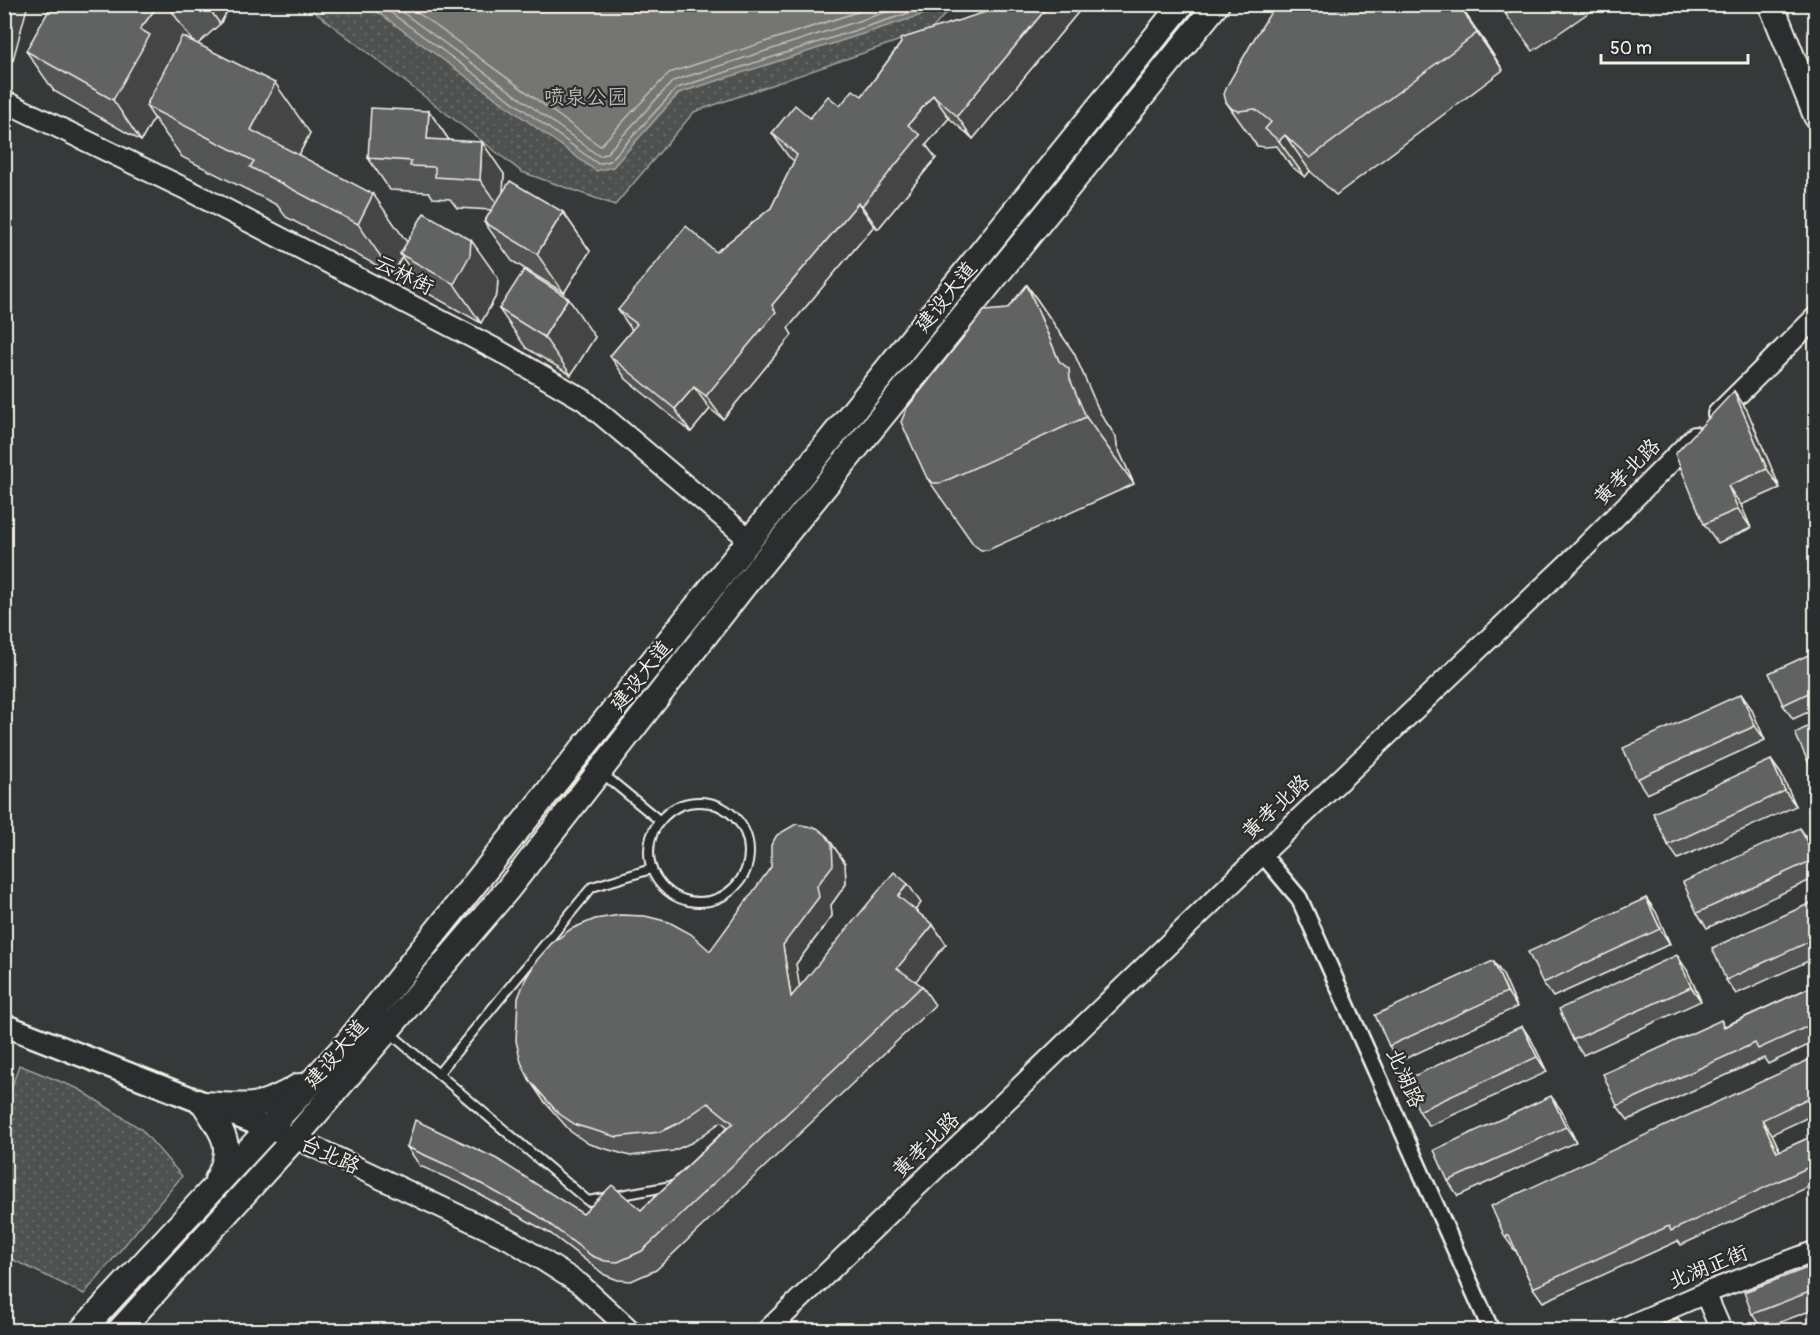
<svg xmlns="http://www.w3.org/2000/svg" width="1820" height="1335" viewBox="0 0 1820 1335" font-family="Pangolin,'LXGW WenKai TC',sans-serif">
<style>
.park{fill:url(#park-dots);stroke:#a1a19c;stroke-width:1.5}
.water{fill:#757572;stroke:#a8a7a1;stroke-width:1.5}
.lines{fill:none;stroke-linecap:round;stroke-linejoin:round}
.shore{stroke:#c1bfb9;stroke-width:1.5}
.service-casing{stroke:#f4f1e8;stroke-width:12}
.minor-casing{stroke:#f4f1e8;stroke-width:20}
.tertiary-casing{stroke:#f4f1e8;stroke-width:24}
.secondary-casing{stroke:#f4f1e8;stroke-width:26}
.primary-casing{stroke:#f4f1e8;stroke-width:28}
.service{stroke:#2a2d2e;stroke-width:8}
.minor{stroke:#2a2d2e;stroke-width:15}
.tertiary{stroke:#2a2d2e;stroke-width:20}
.secondary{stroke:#2a2d2e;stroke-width:21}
.primary{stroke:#2a2d2e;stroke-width:24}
.wall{fill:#535554;stroke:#f4f1e8;stroke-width:1.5}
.shaded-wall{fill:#444545;stroke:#f4f1e8;stroke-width:1.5}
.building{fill:#616362;stroke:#f4f1e8;stroke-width:1.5}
.labels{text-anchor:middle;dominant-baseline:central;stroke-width:4.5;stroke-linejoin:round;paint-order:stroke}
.park-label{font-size:21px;fill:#bab9b2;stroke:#2a2d2e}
.street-label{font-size:21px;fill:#f4f1e8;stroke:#2a2d2e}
</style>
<defs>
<pattern id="park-dots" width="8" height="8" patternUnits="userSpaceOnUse" patternTransform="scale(1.5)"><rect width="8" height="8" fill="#4e514f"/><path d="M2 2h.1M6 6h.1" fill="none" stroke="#686a68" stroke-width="1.8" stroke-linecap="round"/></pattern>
</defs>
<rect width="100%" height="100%" fill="#363939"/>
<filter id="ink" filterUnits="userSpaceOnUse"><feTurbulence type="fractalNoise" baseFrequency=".0167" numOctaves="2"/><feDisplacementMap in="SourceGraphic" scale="12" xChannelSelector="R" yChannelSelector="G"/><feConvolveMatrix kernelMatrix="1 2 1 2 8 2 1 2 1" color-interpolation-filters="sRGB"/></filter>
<g filter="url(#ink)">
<!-- park -->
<g class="park">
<path d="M306 5H953L932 29 694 112 615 205 522 172Z"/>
<path d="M19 1065 79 1089 141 1129 182 1176 84 1294 5 1256V1107Z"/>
</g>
<!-- water -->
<path class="water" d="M368 5 927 4V5L925 14 679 93 613 167 596 171Z"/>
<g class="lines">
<!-- shore -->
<g class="shore">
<path d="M379 4 598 164 610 161 677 88 918 10 921 4"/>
<path d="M391 4 599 156 606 154 673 81 911 4"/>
<path d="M406 4 600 146 669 73 882 4"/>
</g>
<defs>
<g id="service">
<path d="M603 774 660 821"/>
<circle cx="699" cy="852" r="50"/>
<path d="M390 1033 588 1201 671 1186"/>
<path d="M438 1074 592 887 651 869"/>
</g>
<path id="minor" d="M1262 854 1299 898 1491 1330"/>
<g id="tertiary">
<path d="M4 101 190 191 499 351 584 400 750 540"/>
<path d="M1718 414 1816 317"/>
<path d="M295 1138 511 1240 580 1284 630 1330"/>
<path d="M1705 1293 1721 1330"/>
<path d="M768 1330 1262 854 1573 559 1695 437"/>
<path d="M1620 1330 1705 1293 1816 1251"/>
</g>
<path id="secondary" d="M4 1025 283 1134"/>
<g id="primary">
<path d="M1771 4 1816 116"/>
<path d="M217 1180C235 1145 224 1135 204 1104 247 1107 262 1109 299 1086"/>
<path d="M82 1330 344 1047 784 497 1182 4"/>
<path d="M120 1330 295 1138 508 889 743 587 1217 4"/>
</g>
</defs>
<!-- service casing -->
<use href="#service" class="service-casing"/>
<!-- minor casing -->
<use href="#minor" class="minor-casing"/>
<!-- tertiary casing -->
<use href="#tertiary" class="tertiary-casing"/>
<!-- secondary casing -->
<use href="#secondary" class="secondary-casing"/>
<!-- primary casing -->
<use href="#primary" class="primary-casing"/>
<!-- service -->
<use href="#service" class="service"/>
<!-- minor -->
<use href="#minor" class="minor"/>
<!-- tertiary -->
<use href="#tertiary" class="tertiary"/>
<!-- secondary -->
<use href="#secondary" class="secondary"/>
<!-- primary -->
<use href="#primary" class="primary"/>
</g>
<!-- wall -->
<g class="wall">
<path d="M4 4 13 60 4 57Z"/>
<path d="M49 4H231L220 24 198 44 310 133 299 155 407 242 498 278 497 294 481 323 427 293 402 257 393 274 286 217 277 205 182 157 154 118 141 141 54 91 26 51 51 7Z"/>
<path d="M972 4H1085L973 139 949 118 926 145 936 158 878 229 874 226 788 328 792 335 723 419 710 409 691 432 626 379 610 356 632 330 618 310 716 252 771 208 794 161 788 156 772 133 840 106 862 96 901 43 983 13Z"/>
<path d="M1457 4 1486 44 1503 70 1336 195 1310 171 1305 177 1291 166 1277 146 1265 147 1257 146 1226 102Z"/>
<path d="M1498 4H1601L1533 51Z"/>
<path d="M429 111 449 140 504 174 503 191 563 212 590 251 564 293 512 261 484 222 492 210 457 208 450 199 433 198 429 192 390 190 368 158Z"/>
<path d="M1027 285 1074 353 1100 413 1116 437 1117 446 1134 484 988 550H981L974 545 927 478 1007 309Z"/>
<path d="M499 309 595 337 571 375 526 348Z"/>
<path d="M1734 391 1747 410 1780 488 1741 505 1751 528 1718 543 1704 524Z"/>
<path d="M1815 652V709L1793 719 1783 705Z"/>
<path d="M1741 694 1751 708 1765 740 1647 794 1637 779Z"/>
<path d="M1771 760 1781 774 1796 806 1678 859 1668 845Z"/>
<path d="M826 835 845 863 846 884 831 905 832 916 796 964 799 986 921 903 915 910 933 925 946 944 915 981 922 986 935 1005 656 1270 631 1281 618 1280 605 1275 551 1234 465 1186 420 1166 407 1147 583 1214 641 1210 728 1127 721 1122 693 1142 673 1151 630 1156 589 1144 571 1132 543 1100 530 1081 710 951Z"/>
<path d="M1810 842 1815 854V878L1707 928 1697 913Z"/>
<path d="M1646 898 1656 912 1670 944 1553 997 1543 983Z"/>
<path d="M1815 901V958L1736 994 1726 980Z"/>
<path d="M1493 961 1503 975 1517 1007 1400 1061 1389 1046Z"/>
<path d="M1687 970 1701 1001 1583 1055 1573 1040Z"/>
<path d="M1815 985V1042L1768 1064 1764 1058 1628 1120 1617 1106 1721 1020 1725 1026Z"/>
<path d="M1532 1041 1547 1072 1429 1126 1419 1111Z"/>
<path d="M1815 1057V1114L1772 1134 1780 1151 1815 1135V1184L1681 1245 1678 1241 1543 1302 1533 1288 1516 1251H1515L1505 1237Z"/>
<path d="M1561 1110 1576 1142 1458 1196 1448 1181Z"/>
<path d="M1815 1265V1309L1762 1329 1752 1314Z"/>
</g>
<!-- shaded-wall -->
<g class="shaded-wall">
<path d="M4 4H28L13 60 4 47Z"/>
<path d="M159 4H167L191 39 171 65 146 106 154 118 141 141 113 100 140 29Z"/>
<path d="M206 4H231L220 24Z"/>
<path d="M1050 4H1085L973 139 957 116Z"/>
<path d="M1461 7 1486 44 1503 70 1477 33Z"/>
<path d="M275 83 310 133 286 180 251 130Z"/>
<path d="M933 95 949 118 926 145 936 158 878 229 862 206 908 125Z"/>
<path d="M429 111 451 143 427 139Z"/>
<path d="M1285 135 1310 171 1305 177 1279 141Z"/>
<path d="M482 142 504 174 502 211 480 180Z"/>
<path d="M373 194 409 245 400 254 402 257 393 274 358 224Z"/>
<path d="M858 203 874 226 788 328 792 335 723 419 706 396 772 305Z"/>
<path d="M563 212 590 251 564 293 537 254Z"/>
<path d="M471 240 498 278 497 294 481 323 454 284Z"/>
<path d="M1027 285 1074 353 1100 413 1116 437 1117 446 1134 484 1086 417 1059 361Z"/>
<path d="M568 298 595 337 571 375 544 337Z"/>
<path d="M694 387 710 409 691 432 675 409Z"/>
<path d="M1734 391 1747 410 1780 488 1767 469Z"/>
<path d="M1728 486 1741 505 1751 528 1738 509Z"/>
<path d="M1741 694 1751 708 1765 740 1755 726Z"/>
<path d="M1771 760 1781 774 1796 806 1785 791Z"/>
<path d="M1800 828 1810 842 1815 854V861Z"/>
<path d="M826 835 845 863 846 884 831 905 832 916 796 964 804 1016 791 997 783 945 817 886Z"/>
<path d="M908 884 921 903 911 915 898 896Z"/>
<path d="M1646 898 1656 912 1670 944 1660 929Z"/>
<path d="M933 925 946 944 911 987 897 968Z"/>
<path d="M1677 955 1687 970 1701 1001 1691 987Z"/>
<path d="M1493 961 1503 975 1517 1007 1507 992Z"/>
<path d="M1522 1026 1532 1041 1547 1072 1537 1057Z"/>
<path d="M1551 1096 1561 1110 1576 1142 1566 1127Z"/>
<path d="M1762 1120 1772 1134 1787 1167 1777 1152Z"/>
<path d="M1678 1318 1687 1330H1684Z"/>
</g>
<!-- building -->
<g class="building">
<path d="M51 4H159L140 29 150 35 113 100 26 51 52 5Z"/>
<path d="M984 4H1050L957 116 933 95 908 125 920 135 862 206 858 203 772 305 776 312 706 396 694 387 675 409 610 356 637 324 618 310 686 226 716 252 771 208 797 155 772 133 795 105 810 118 828 96 840 106 853 90 862 96 901 43 900 39 992 10Z"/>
<path d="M1276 4H1457L1461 7 1477 33 1310 158 1285 135 1279 141 1265 129 1271 122 1255 109 1239 111 1232 109 1226 102 1224 94 1228 84 1254 39Z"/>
<path d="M1500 4H1522L1507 14Z"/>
<path d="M182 36 275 83 251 130 373 194 358 224 250 167 254 161 146 106Z"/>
<path d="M371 108 429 111 427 139 482 142 480 180 435 177V167L410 166 411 161 368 158Z"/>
<path d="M510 181 563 212 537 254 484 222Z"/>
<path d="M424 213 471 240 470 255 454 284 400 254Z"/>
<path d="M524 270 568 298 544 337 499 309Z"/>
<path d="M1027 285 1059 361 1069 369 1070 379 1086 417 941 483H933L927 478 901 422 907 408 984 311 1007 309Z"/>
<path d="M1734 391 1767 469 1728 486 1738 509 1704 524 1675 454Z"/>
<path d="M1815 652V690L1783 705 1769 673Z"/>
<path d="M1741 694 1755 726 1637 779 1623 748Z"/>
<path d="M1815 723V777L1795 733Z"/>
<path d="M1771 760 1785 791 1668 845 1653 813Z"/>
<path d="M796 824 817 828 826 835 832 844 833 865 817 886 819 897 783 945 791 997 894 872 908 884 898 896 933 925 897 968 922 986 642 1251 618 1262 605 1261 592 1256 537 1215 451 1167 407 1147 415 1120 497 1159 583 1214 612 1185 641 1210 733 1123 708 1103 679 1123 660 1132 617 1137 576 1125 558 1113 530 1081 521 1062 516 1041 518 998 526 978 537 960 551 944 571 929 595 919 620 915 645 916 669 922 691 934 710 951 771 867V845L777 835Z"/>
<path d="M1800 828 1815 859 1697 913 1683 882Z"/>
<path d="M1646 898 1660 929 1543 983 1528 952Z"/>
<path d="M1815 901V939L1726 980 1712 948Z"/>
<path d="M1677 955 1691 987 1573 1040 1559 1009Z"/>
<path d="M1493 961 1507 992 1389 1046 1375 1015Z"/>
<path d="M1815 985V1023L1758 1049 1755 1043 1617 1106 1603 1074 1721 1020 1724 1027Z"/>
<path d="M1522 1026 1537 1057 1419 1111 1405 1080Z"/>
<path d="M1815 1057V1095L1762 1120 1777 1152 1815 1135V1173L1812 1174 1809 1167 1671 1231 1669 1226 1533 1288 1509 1235 1505 1237 1491 1206Z"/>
<path d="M1551 1096 1566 1127 1448 1181 1434 1150Z"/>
<path d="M1815 1265V1290L1752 1314 1744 1292Z"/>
<path d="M1678 1318 1684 1330H1652Z"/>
</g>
</g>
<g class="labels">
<!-- park labels -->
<g class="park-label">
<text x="586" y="97">喷泉公园</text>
</g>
<!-- street labels -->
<g class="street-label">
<text transform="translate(404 275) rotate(27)">云林街</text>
<text transform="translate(946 297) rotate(-51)">建设大道</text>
<text transform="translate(1627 472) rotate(-45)">黄孝北路</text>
<text transform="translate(641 676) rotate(-51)">建设大道</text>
<text transform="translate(1276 807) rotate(-43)">黄孝北路</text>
<text transform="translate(336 1054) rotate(-49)">建设大道</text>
<text transform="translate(1405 1078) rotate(66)">北湖路</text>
<text transform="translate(926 1145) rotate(-44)">黄孝北路</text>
<text transform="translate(330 1155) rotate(25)">台北路</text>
<text transform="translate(1708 1267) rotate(-22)">北湖正街</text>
</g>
</g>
<!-- margin -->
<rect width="1820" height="1335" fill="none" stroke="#2a2d2e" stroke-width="24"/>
<rect x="12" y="12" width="1796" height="1311" fill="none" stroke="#f4f1e8" stroke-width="2" filter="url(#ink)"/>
<!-- scale -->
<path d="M1601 54v9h147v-9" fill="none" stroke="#f4f1e8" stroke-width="3"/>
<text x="1610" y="54" font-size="18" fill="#f4f1e8" stroke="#2a2d2e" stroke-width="4.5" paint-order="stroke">50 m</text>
</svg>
